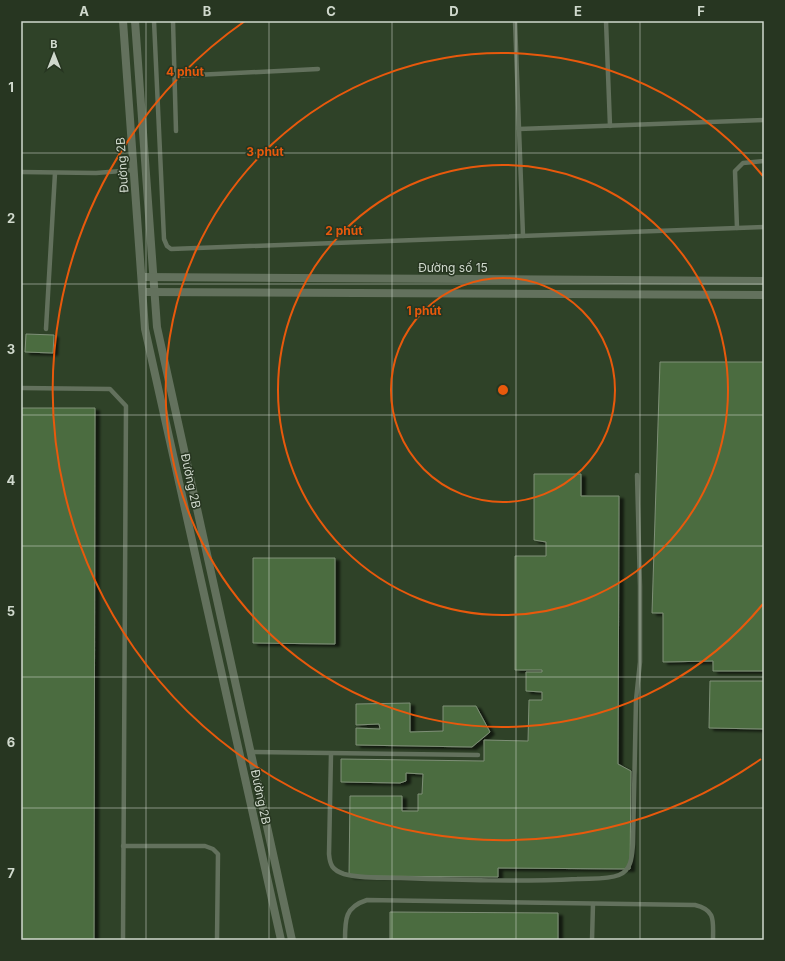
<svg xmlns="http://www.w3.org/2000/svg" width="785" height="961" viewBox="0 0 785 961" font-family="Inter,sans-serif">
<style>
.built{fill:#2f4228}
.building{fill:#4c6c40;stroke:#7e8f77;filter:url(#shadow)}
.lines{fill:none;stroke-linecap:round;stroke-linejoin:round}
.lane{stroke:#63715d;stroke-width:4.5}
.street{stroke:#63715d;stroke-width:8}
.grid{fill:none;stroke:#d0d9cd;stroke-width:1;stroke-opacity:0.55}
.ring{fill:none;stroke:#e8590c;stroke-width:2}
.labels{text-anchor:middle;dominant-baseline:central;stroke-width:3;stroke-linejoin:round;paint-order:stroke}
.street-label{font-size:12px;fill:#d0d9cd;stroke:#273621}
.centre{fill:#e8590c;stroke:#273621;stroke-width:2}
.ring-label{font-size:12px;text-anchor:middle;font-weight:bold;fill:#e8590c;stroke:#273621;stroke-width:3;stroke-linejoin:round;paint-order:stroke}
.neatline{fill:none;stroke:#d0d9cd;stroke-width:1.5}
.grid-label{font-size:13px;text-anchor:middle;font-weight:bold;fill:#d0d9cd}
</style>
<defs>
<filter id="shadow"><feDropShadow dx="4.5" dy="2.5" stdDeviation="1" flood-color="#0009"/></filter>
</defs>
<rect width="100%" height="100%" fill="#273621"/>
<!-- built -->
<rect class="built" x="21" y="21" width="743" height="919"/>
<!-- building -->
<g class="building">
<path d="M26 334 54 335 53 353 25 352Z"/>
<path d="M660 362H764V671H713V661L663 662V613H652Z"/>
<path d="M21 408H95L94 940H21Z"/>
<path d="M534 474H581V496H619L618 764 631 771 630 869 498 868V877L349 876 350 796H402V811H418V794H422L423 774 406 773V781L400 783 341 782V759L484 761V740L528 741 529 700H542V692L526 691V672H542V670H515V556H546V542L534 540Z"/>
<path d="M253 558H335V644L253 643Z"/>
<path d="M710 681H764V729L709 728Z"/>
<path d="M410 703V732L443 731V706H476L490 732 472 747 356 745V728L380 729 379 724 356 725V704Z"/>
<path d="M390 912 558 913V940H390Z"/>
</g>
<g class="lines">
<!-- lane -->
<g class="lane">
<path d="M154 21 164 239 167 246 171 249 764 227"/>
<path d="M173 21 176 131"/>
<path d="M515 21 523 236"/>
<path d="M606 21 610 126"/>
<path d="M175 76 318 69"/>
<path d="M519 129 764 120"/>
<path d="M21 172 96 173 134 170"/>
<path d="M737 228 735 171 743 163 764 161"/>
<path d="M46 329 55 173"/>
<path d="M21 388 110 389 126 406 123 940"/>
<path d="M251 752 478 755"/>
<path d="M331 754 329 854C330 865 332 870 344 874 361 879 383 877 401 878 459 880 518 882 577 879 590 878 607 880 619 875 632 870 632 855 633 844L636 700 640 662V586L637 475"/>
<path d="M123 846H205L213 849 218 854 217 940"/>
<path d="M345 940C345 919 345 907 367 900L695 905C716 910 713 921 713 940"/>
<path d="M592 940 593 904"/>
</g>
<!-- street -->
<g class="street">
<path d="M123 21 145 329 281 940"/>
<path d="M135 21 157 327 292 940"/>
<path d="M142 277 764 281"/>
<path d="M143 292 764 295"/>
</g>
</g>
<!-- grid -->
<path class="grid" d="M146 21V940M269 21V940M392 21V940M516 21V940M640 21V940M21 153H764M21 284H764M21 415H764M21 546H764M21 677H764M21 808H764"/>
<!-- distance rings -->
<g class="ring">
<circle cx="503" cy="390" r="112"/>
<circle cx="503" cy="390" r="225"/>
<path d="M763 604A337 337 0 1 1 763 176"/>
<path d="M761 759A450 450 0 1 1 245 21"/>
</g>
<g class="labels">
<!-- street labels -->
<g class="street-label">
<text transform="translate(122 165) rotate(-94)">Đường 2B</text>
<text x="453" y="267">Đường số 15</text>
<text transform="translate(191 481) rotate(78)">Đường 2B</text>
<text transform="translate(261 797) rotate(78)">Đường 2B</text>
</g>
</g>
<circle cx="503" cy="390" r="6" class="centre"/>
<g class="ring-label">
<text x="185" y="76">4 phút</text>
<text x="265" y="156">3 phút</text>
<text x="344" y="235">2 phút</text>
<text x="424" y="315">1 phút</text>
</g>
<!-- border -->
<rect width="785" height="961" fill="none" stroke="#273621" stroke-width="44"/>
<!-- north arrow -->
<g transform="translate(54 54)" stroke="#273621" stroke-width="3" paint-order="stroke">
<path d="M0-3L7 15L0 10L-7 15Z" fill="#d0d9cd"/>
<text y="-6" font-size="11" font-weight="bold" text-anchor="middle" fill="#d0d9cd">B</text>
</g>
<rect x="22" y="22" width="741" height="917" class="neatline"/>
<g class="grid-label">
<text x="84" y="16">A</text>
<text x="207" y="16">B</text>
<text x="331" y="16">C</text>
<text x="454" y="16">D</text>
<text x="578" y="16">E</text>
<text x="701" y="16">F</text>
<text x="11" y="92">1</text>
<text x="11" y="223">2</text>
<text x="11" y="354">3</text>
<text x="11" y="485">4</text>
<text x="11" y="616">5</text>
<text x="11" y="747">6</text>
<text x="11" y="878">7</text>
</g>
</svg>
